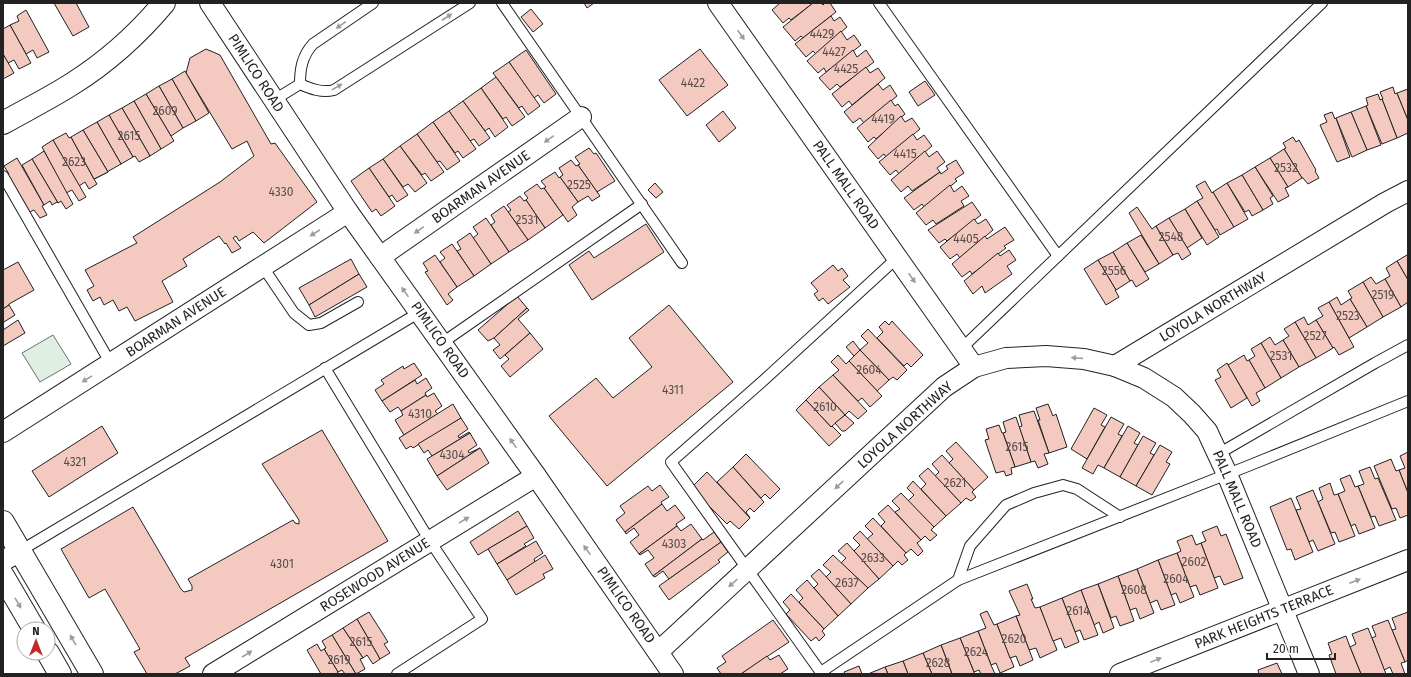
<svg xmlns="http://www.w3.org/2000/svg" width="1411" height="677" viewBox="0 0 1411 677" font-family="'Fira Sans',sans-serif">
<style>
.green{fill:#e0efe3;stroke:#6f6f6f}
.building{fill:#f3c9c0;stroke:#222}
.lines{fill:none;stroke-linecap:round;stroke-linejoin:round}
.service-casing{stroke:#222;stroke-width:12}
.minor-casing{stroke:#222;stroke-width:22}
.secondary-casing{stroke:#222;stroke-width:24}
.primary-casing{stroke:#222;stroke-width:24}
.service{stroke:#fff;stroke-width:10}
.minor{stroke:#fff;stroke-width:20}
.secondary{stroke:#fff;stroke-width:22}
.primary{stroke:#fff;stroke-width:22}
.oneway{fill:#9c9c9c}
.labels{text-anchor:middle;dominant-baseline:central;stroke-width:3;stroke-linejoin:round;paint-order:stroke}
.number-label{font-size:12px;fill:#564c4a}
.street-label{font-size:14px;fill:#222;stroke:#fff}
</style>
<rect width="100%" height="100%" fill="#fff"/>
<!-- green -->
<path class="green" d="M53 335 71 364 40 382 22 353Z"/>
<!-- building -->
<g class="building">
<path d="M54 3H76L89 27 73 36Z"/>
<path d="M584 3H594L587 8Z"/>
<path d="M780 3H813L791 20 789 18 783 23 772 10Z"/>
<path d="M813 3H821L823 5 825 3H830L836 12 803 38 801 36 795 41 783 27Z"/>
<path d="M531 9 543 24 533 32 521 17Z"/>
<path d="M26 10 49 52 37 58 33 50 26 54 10 25 19 21 17 16Z"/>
<path d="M831 16 834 21 840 17 847 27 816 54 813 51 806 57 795 44Z"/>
<path d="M10 25 31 63 19 69 14 60 8 63 3 54V29Z"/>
<path d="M841 31 847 40 854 35 861 45 826 72 824 68 818 73 807 61Z"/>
<path d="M206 49 220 55 271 144 275 143 317 202 264 243 253 232 239 241 236 236 233 238 241 248 232 253 226 243 225 244 219 236 183 259 187 266 162 281 173 302 135 321 127 307 119 311 113 300 104 305 100 297 93 301 87 290 94 286 85 270 137 243 133 237 220 182 254 156 247 141 232 149 186 73 190 58Z"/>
<path d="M700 49 728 85 687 116 659 80Z"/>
<path d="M526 50 556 94 544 103 538 95 534 98 509 62Z"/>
<path d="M853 50 857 57 866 50 874 62 840 87 837 84 830 90 819 78Z"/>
<path d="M3 54 14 73 3 79Z"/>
<path d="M509 62 540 106 528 115 522 106 519 108 493 73Z"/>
<path d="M866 67 870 73 878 68 885 78 852 105 849 101 842 107 832 94Z"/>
<path d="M185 71 209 113 196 121 172 79Z"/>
<path d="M496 77 525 117 512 126 506 117 503 119 481 88Z"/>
<path d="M172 79 196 121 183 128 159 86Z"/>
<path d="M925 81 935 95 918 106 909 92Z"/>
<path d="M878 84 883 90 890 85 897 96 864 123 860 118 853 123 844 112Z"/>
<path d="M159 86 183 128 171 136 146 94Z"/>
<path d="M1393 87 1395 94 1397 93 1408 120V133L1397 138 1382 99H1383L1380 92Z"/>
<path d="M481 88 508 127 495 137 489 128 485 131 463 101Z"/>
<path d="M1408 89V120L1397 93Z"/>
<path d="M146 94 174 141 161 149 134 101Z"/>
<path d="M1378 94 1380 100 1382 99 1397 138 1382 144 1366 106 1368 105 1366 98Z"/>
<path d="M891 100 895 106 898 104 905 114 876 139 874 137 868 142 857 128Z"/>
<path d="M134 101 161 149 150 156 122 108Z"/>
<path d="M463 101 490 138 479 146 474 139 470 141 449 111Z"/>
<path d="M1366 106 1381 145 1367 150 1351 112Z"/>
<path d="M122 108 150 156 139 162 135 156 133 157 109 115Z"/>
<path d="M449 111 476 149 463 158 458 151 455 153 433 122Z"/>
<path d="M723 111 736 128 719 142 706 125Z"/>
<path d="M1332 112 1335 119 1336 118 1350 157 1337 162 1320 125 1327 122 1324 115Z"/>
<path d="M1351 112 1367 150 1352 157 1336 118Z"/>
<path d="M109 115 133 157 121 164 97 122Z"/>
<path d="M901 116 905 122 912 118 920 129 886 157 884 154 878 159 868 147Z"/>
<path d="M97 122 121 164 114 168 94 179 97 184 89 189 85 182 79 186 53 140 66 133 69 138 71 137 94 179 108 172 83 130Z"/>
<path d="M433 122 460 161 447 170 440 161 437 162 417 134Z"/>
<path d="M83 130 108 172 94 179 71 137Z"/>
<path d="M417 134 444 172 431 181 425 173 422 175 400 146Z"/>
<path d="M913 134 917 140 924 135 932 146 899 174 896 170 890 175 879 162Z"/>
<path d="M1293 137 1296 142 1299 140 1316 170 1315 171 1319 178 1308 184 1303 178H1302L1284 149 1286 148 1283 143Z"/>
<path d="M53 140 86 197 79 201 72 190 66 193 42 147Z"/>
<path d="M400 146 427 183 415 192 408 184 403 187 383 159Z"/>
<path d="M589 148 594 154 596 153 615 181 597 192 578 165 580 164 575 157Z"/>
<path d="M1284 149 1302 178 1288 187 1270 158Z"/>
<path d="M44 151 73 204 66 209 61 201 58 203 32 159Z"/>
<path d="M925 151 929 157 937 151 945 162 937 168 940 172 912 191 908 186 901 192 891 180Z"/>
<path d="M17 158 44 205 42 206 47 215 40 218 34 210 28 213 5 177 9 174 4 166Z"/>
<path d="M1270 158 1288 187 1285 188 1289 196 1278 202 1255 167Z"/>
<path d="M32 159 58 203 57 202 52 205 50 201 44 205 22 165Z"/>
<path d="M383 159 408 195 397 202 392 195 389 197 369 168Z"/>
<path d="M571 160 576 166 578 165 600 196 592 201 588 196 578 202 560 177 563 175 559 168Z"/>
<path d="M956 160 964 173 955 179 957 181 924 207 922 204 914 210 904 198 940 172 941 174 948 169 946 166Z"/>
<path d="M1255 167 1273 196 1270 198 1273 204 1263 210 1242 175Z"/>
<path d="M369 168 395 206 381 216 376 209 372 212 351 181Z"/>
<path d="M555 172 559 178 560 177 578 202 572 207 577 215 568 222 544 188 546 187 541 181Z"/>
<path d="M1242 175 1263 210 1252 216 1249 210 1245 212 1227 183Z"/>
<path d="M1205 181 1212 193 1213 192 1234 227 1220 235 1217 229 1215 230 1197 201 1203 198 1196 186Z"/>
<path d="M655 183 663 192 656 198 648 190Z"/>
<path d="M1227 183 1248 219 1234 227 1213 192Z"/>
<path d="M537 184 541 189 544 188 563 215 545 228 526 200 528 198 524 193Z"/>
<path d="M950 185 954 192 962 186 969 196 961 201 964 206 936 224 933 220 926 225 916 213Z"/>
<path d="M520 196 524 201 526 200 545 228 528 240 508 212 511 210 507 205Z"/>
<path d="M1197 201 1219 237 1207 245 1185 209Z"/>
<path d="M972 202 981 215 947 241 945 239 939 243 928 230Z"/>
<path d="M504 206 528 240 509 252 491 225 495 222 491 215Z"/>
<path d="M1137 207 1152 229 1156 226 1173 255 1159 264 1129 213Z"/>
<path d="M1185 209 1202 238 1187 248 1169 218Z"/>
<path d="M486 218 509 252 491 264 473 238 478 234 473 227Z"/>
<path d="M1169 218 1191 254 1182 260 1178 253 1173 255 1156 226Z"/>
<path d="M974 219 978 224 986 219 993 230 960 258 957 254 950 259 940 247Z"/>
<path d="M646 224 664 252 592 300 569 265 589 251 594 258Z"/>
<path d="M1005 227 1014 240 1004 246 1006 248 972 274 970 271 962 277 952 264 985 236 987 239Z"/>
<path d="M470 233 491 264 474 276 457 251 461 249 457 242Z"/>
<path d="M1141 235 1159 264 1145 272 1127 243Z"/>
<path d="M1127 243 1149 279 1136 287 1132 280 1130 281 1113 252Z"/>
<path d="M452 244 474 276 457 287 440 262 445 258 440 252Z"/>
<path d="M1009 250 1016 260 1007 266 1012 274 985 293 982 286 973 294 964 281 998 253 1000 256Z"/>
<path d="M1113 252 1130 281 1116 290 1098 260Z"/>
<path d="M435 255 457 287 448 294 453 300 447 305 425 272 428 271 423 263Z"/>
<path d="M1407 255 1408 257V280L1397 261Z"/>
<path d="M351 259 359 274 309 305 299 288Z"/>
<path d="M1098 260 1116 290H1115L1119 297 1106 305 1084 269Z"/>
<path d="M1397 261 1408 280V302L1401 307 1385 279 1390 276 1386 268Z"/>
<path d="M18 262 34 290 9 304V305L3 309V270Z"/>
<path d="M833 265 838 271 842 268 848 276 843 280 850 287 828 304 823 298 819 301 814 294 818 291 811 283Z"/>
<path d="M359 274 367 287 315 317 309 305Z"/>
<path d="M1371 277 1376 284 1385 279 1401 307 1383 317 1363 282Z"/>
<path d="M1363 282 1383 317 1367 327 1350 299 1352 298 1348 291Z"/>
<path d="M517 296 527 308 494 338 488 341 478 330Z"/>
<path d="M1337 297 1341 305 1350 299 1367 327 1349 338 1329 302Z"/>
<path d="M1329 302 1354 347 1339 355 1334 347 1333 348 1316 320 1323 316 1318 308Z"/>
<path d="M9 305 15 315 4 322 3 321V309Z"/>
<path d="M669 305 733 382 607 486 549 416 596 378 613 398 652 367 629 338Z"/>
<path d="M527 308 529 310 518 319 530 333 500 359 493 350 500 345 494 338Z"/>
<path d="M1304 317 1308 325 1316 320 1333 348 1316 358 1295 322Z"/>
<path d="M18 320 25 333 3 346V330Z"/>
<path d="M885 321 889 325 892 321 923 355 911 367 907 363 904 366 877 338 883 332 879 327Z"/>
<path d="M1295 322 1316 358 1299 367 1283 340 1289 336 1284 329Z"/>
<path d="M868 329 907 370 897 380 893 377 889 380 860 350 868 343 861 336Z"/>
<path d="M530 333 543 349 510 377 501 366 509 359 505 355Z"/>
<path d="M1270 337 1275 345 1283 340 1299 367 1281 378 1261 343Z"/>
<path d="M853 341 860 350 854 356 846 347Z"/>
<path d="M1261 343 1281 378 1265 388 1249 360 1255 356 1251 349Z"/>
<path d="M860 350 889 380 877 391 849 361Z"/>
<path d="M838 355 846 364 849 361 882 396 870 407 862 398 858 401 833 375 839 370 831 362Z"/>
<path d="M1244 355 1247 361 1249 360 1265 388 1256 393 1260 401 1252 406 1228 365Z"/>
<path d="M414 363 422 375 382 401 375 390 384 384 381 380 403 366 404 369Z"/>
<path d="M1227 363 1247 398 1231 408 1215 380 1221 377 1217 370Z"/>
<path d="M833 375 867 411 858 419 849 411 845 415 819 387Z"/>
<path d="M426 378 432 388 425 393 426 395 401 411 398 407 390 412 382 401 415 380 417 384Z"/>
<path d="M819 387 845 415 831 427 806 400Z"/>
<path d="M434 393 442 406 435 411 438 414 404 435 395 420 403 415 401 411 426 395 427 397Z"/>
<path d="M806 400 831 427 832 426 841 435 829 446 796 410Z"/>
<path d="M453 404 461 418 413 448 411 446 406 449 399 438Z"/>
<path d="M1048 404 1053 416 1056 414 1067 447 1049 453 1038 420H1040L1036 408Z"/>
<path d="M1094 408 1107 415 1101 425 1105 427 1087 459 1071 449Z"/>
<path d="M1034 411 1049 453 1044 454 1048 464 1038 468 1035 461 1031 462 1019 427 1022 426 1019 415Z"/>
<path d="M845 415 854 423 845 431H842L835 423Z"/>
<path d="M1016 417 1031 462 1015 467 1003 433 1006 432 1003 422Z"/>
<path d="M1111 417 1124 424 1118 434 1122 436 1104 468 1098 465 1093 474 1082 468Z"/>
<path d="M461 418 468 429 458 436 459 438 469 432 470 433 432 456 428 450 424 453 418 444Z"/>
<path d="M999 425 1002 433H1003L1015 467 1011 468 1012 474 1006 476 1004 471 996 473 985 440 989 439 986 429Z"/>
<path d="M102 426 118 453 49 497 32 471Z"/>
<path d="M1128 426 1140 433 1134 443 1138 445 1120 477 1104 468Z"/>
<path d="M322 430 388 541 185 658 190 666 175 674H147L134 652 140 649 105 589 89 598 61 549 133 507 181 589 184 592 192 590V586L188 579 293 520 295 523 299 524V520L262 464Z"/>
<path d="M470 433 477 445 468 451 469 453 480 448 437 476 427 459Z"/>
<path d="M1143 436 1156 443 1150 453 1154 455 1136 486 1120 477Z"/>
<path d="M956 442 988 477 974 490 949 463 953 459 946 451Z"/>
<path d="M1160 445 1172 452 1166 462 1170 464 1152 495 1136 486Z"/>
<path d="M480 448 489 463 447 490 437 476Z"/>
<path d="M1408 452V493L1399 470 1405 468 1400 456Z"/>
<path d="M746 454 780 489 770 499 765 494 761 498 733 467Z"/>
<path d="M942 455 974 490 972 492 976 497 971 501 966 498 961 503 935 476 939 472 932 464Z"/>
<path d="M1391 459 1396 471 1399 470 1408 493V515L1400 518 1396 508 1392 509 1374 466Z"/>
<path d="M733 467 764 502 754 512 750 508 746 512 750 518 717 482Z"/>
<path d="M1370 467 1375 479 1378 478 1396 520 1379 526 1375 516 1371 517 1358 486 1364 484 1359 471Z"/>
<path d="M928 468 961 503 946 516 921 489 926 484 919 476Z"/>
<path d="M707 472 750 518 739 529 730 521 727 524 691 488Z"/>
<path d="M1350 475 1355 487 1358 486 1375 528 1359 534 1355 524 1351 526 1338 494 1345 491 1340 479Z"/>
<path d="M913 481 946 516 934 527 908 501 914 495 907 488Z"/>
<path d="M1330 483 1334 495 1338 494 1355 536 1339 542 1335 532 1331 533 1318 502 1323 499 1319 488Z"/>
<path d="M660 485 669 497 661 502 662 504 625 532 616 520 625 513 620 506 648 486 652 491Z"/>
<path d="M1313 490 1335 544 1318 551 1313 540 1309 542 1296 510 1301 509 1296 497Z"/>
<path d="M901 493 934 527 931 530 937 535 930 541 925 536 921 540 895 512 900 509 892 501Z"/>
<path d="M1291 498 1313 552 1295 560 1291 549 1287 550 1270 507Z"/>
<path d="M662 504 667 511 675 505 685 518 676 524 677 526 639 554 630 542 639 535 634 528 626 534 625 532Z"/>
<path d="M888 505 921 540 917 543 923 551 918 556 911 549 906 553 881 526 885 522 878 514Z"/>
<path d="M518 511 527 526 478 555 470 542Z"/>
<path d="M873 518 906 553 904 555 908 560 902 565 898 561 893 566 867 539 873 534 865 526Z"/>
<path d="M691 524 702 539 653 576 645 564 654 558 648 550 640 555 639 554 677 526 681 531Z"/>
<path d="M527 526 534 538 524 544 526 546 497 564 488 549Z"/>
<path d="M1217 526 1221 536 1226 534 1243 578 1224 585 1220 576 1214 578 1201 543 1206 541 1202 532Z"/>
<path d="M860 531 893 566 879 579 854 551 860 545 853 538Z"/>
<path d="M714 532 721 542 669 579 663 571 655 577 653 576 702 539 703 540Z"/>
<path d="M1192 535 1196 545 1201 543 1218 588 1200 595 1196 585 1190 587 1177 553 1181 551 1177 541Z"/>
<path d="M536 541 543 553 534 559 535 562 507 580 497 564Z"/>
<path d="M721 542 728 552 718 560 720 562 669 600 659 586Z"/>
<path d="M847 543 879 579 868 588 841 563 846 558 838 551Z"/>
<path d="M1177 553 1194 597 1180 603 1176 593 1171 595 1158 560Z"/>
<path d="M545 555 553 569 543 574 545 578 516 595 507 580Z"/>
<path d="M833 555 868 588 851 604 826 577 831 572 823 565Z"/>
<path d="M1158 560 1175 605 1161 610 1157 600 1150 603 1137 569Z"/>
<path d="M819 569 851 604 838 616 814 588 818 584 811 576Z"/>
<path d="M1137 569 1154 613 1140 619 1136 608 1130 610 1118 576Z"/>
<path d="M1118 576 1134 621 1120 626 1116 616 1111 618 1098 584Z"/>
<path d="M807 580 838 616 824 629 799 602 803 598 796 590Z"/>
<path d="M1027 584 1033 599H1031L1035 608 1040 607 1057 650 1040 658 1036 648 1029 650 1016 616 1020 615 1009 591Z"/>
<path d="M1098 584 1114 628 1103 633 1099 622 1094 625 1081 590Z"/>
<path d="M1081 590 1098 635 1084 640 1080 630 1075 632 1062 598Z"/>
<path d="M791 594 824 629 822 631 825 635 819 641 816 637 811 641 786 614 790 610 783 602Z"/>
<path d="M1062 598 1079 642 1065 648 1061 638 1053 641 1040 607Z"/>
<path d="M987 611 994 625 997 624 1014 667 1000 673 996 663 991 665 978 631 986 628 980 614Z"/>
<path d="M369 612 388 642 384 644 390 653 380 659 357 619Z"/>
<path d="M1408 612V660L1405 662 1392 630 1396 629 1392 618Z"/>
<path d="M1016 616 1033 660 1020 666 1016 656 1010 658 997 624Z"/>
<path d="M357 619 380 659 373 664 367 655 363 658 343 628Z"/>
<path d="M773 620 789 642 741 674H721L717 668 726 662 722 656Z"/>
<path d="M1388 620 1405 662 1401 663 1405 674H1393L1390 667 1384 670 1372 638 1376 636 1372 626Z"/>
<path d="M343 628 363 658 360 659 365 669 356 674 332 635Z"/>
<path d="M1368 628 1372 638 1386 674H1361L1350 647 1356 644 1352 634Z"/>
<path d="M978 631 991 665 995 674H981L979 670 974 672 960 638Z"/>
<path d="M332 635 356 674H345L342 670 338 672 324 649 326 648 322 641Z"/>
<path d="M1346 636 1350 647 1361 674H1336L1329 655 1332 654 1328 643Z"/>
<path d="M960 638 974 672V674H952L941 645Z"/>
<path d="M317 644 321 651 324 649 338 672 336 674H321L307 650Z"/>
<path d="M941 645 952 674H932L923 653Z"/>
<path d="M923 653 932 674H908L903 661Z"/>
<path d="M779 655 788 669 780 674H741L767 656 770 660Z"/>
<path d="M903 661 908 674H888L885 667Z"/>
<path d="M1277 663 1282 674H1259L1258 670Z"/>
<path d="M859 666 862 674H845L844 672Z"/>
<path d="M885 667 888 674H868Z"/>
</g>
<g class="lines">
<defs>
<g id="service">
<path d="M502 3 682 263"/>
<path d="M879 3 1058 256"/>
<path d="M300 84C311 89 322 93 334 90L470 3"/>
<path d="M300 84C300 69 302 56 313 44L373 3"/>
<path d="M274 100 300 84"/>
<path d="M3 176 111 364"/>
<path d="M263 267 294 313 309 325 321 323 358 302"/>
<path d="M442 343 642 204"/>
<path d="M962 348 1322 3"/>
<path d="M325 368 430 541 482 619 397 674"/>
<path d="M1218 454 1375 363 1408 345"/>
<path d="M20 551 420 312"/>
<path d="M958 580 970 546 1006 505 1034 493 1063 485 1077 489 1120 517"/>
<path d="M821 672 958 580 1248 466 1408 401"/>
<path d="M822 674 671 462 764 380 898 257"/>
</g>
<g id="minor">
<path d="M210 3 348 212 536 476 673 674"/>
<path d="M718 3 974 367"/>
<path d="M380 257 581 117"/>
<path d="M1115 366 1385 203 1408 191"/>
<path d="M3 432 348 212"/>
<path d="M3 561 20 551"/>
<path d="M658 652 944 387 974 367 1006 358 1046 356 1084 359 1115 366 1144 378 1174 397 1192 414 1207 431 1227 474 1309 674"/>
<path d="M213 674 536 476"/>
<path d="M1120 674 1408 560"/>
</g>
<g id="secondary">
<path d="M3 522 92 674"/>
<path d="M3 576 34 629"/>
<path d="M48 653 60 674"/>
</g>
<path id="primary" d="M3 123C26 110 50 98 72 84 107 62 138 34 164 3"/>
</defs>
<!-- service casing -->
<use href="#service" class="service-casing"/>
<!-- minor casing -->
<use href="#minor" class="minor-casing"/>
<!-- secondary casing -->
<use href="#secondary" class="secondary-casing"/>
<!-- primary casing -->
<use href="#primary" class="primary-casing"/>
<!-- service -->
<use href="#service" class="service"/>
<!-- minor -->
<use href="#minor" class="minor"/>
<!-- secondary -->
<use href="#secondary" class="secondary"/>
<!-- primary -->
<use href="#primary" class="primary"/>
</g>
<!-- one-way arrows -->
<defs><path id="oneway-solid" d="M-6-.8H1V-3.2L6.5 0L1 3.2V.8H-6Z"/></defs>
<g class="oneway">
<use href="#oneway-solid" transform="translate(447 17) rotate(-33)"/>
<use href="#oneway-solid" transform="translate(341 25) rotate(146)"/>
<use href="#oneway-solid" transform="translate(741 35) rotate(55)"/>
<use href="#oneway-solid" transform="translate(337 87) rotate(-29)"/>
<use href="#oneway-solid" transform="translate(549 139) rotate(145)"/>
<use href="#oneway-solid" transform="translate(419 230) rotate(145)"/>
<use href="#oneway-solid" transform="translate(315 233) rotate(147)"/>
<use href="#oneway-solid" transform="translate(912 278) rotate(55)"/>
<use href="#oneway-solid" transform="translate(405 292) rotate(-125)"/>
<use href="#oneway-solid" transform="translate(1077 358) rotate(-176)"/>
<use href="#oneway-solid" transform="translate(87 379) rotate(148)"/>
<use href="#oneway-solid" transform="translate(513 443) rotate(-125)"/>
<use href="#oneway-solid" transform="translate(839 485) rotate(137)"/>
<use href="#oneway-solid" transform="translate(464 520) rotate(-31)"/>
<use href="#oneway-solid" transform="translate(587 550) rotate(-125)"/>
<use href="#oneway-solid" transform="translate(1355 581) rotate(-21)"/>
<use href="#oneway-solid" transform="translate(733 583) rotate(138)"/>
<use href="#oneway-solid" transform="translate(18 603) rotate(60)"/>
<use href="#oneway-solid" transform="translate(73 640) rotate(-120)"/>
<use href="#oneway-solid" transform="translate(247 654) rotate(-32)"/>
<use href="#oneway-solid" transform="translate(1156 660) rotate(-22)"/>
</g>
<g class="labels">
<!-- number labels -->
<g class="number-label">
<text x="822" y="34">4429</text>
<text x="834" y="52">4427</text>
<text x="846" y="69">4425</text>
<text x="693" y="83">4422</text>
<text x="165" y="111">2609</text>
<text x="883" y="119">4419</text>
<text x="129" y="136">2615</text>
<text x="905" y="154">4415</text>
<text x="74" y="162">2623</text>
<text x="1286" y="168">2532</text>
<text x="579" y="185">2525</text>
<text x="281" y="192">4330</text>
<text x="527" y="220">2531</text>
<text x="1171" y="237">2548</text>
<text x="966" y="239">4405</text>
<text x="1114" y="271">2556</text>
<text x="1383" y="295">2519</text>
<text x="1348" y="316">2523</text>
<text x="1315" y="336">2527</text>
<text x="1281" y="356">2531</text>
<text x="869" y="370">2604</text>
<text x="673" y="390">4311</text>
<text x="825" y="407">2610</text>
<text x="420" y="414">4310</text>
<text x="1017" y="447">2615</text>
<text x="452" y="455">4304</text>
<text x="75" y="462">4321</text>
<text x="955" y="483">2621</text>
<text x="674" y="544">4303</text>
<text x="873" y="558">2633</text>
<text x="1194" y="562">2602</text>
<text x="282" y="564">4301</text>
<text x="1176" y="579">2604</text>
<text x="847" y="583">2637</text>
<text x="1134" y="590">2608</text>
<text x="1078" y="611">2614</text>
<text x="1014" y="639">2620</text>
<text x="361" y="642">2615</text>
<text x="976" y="652">2624</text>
<text x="339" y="660">2619</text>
<text x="938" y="663">2628</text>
</g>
<!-- street labels -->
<g class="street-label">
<text transform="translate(256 73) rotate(57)">PIMLICO ROAD</text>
<text transform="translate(846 185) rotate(55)">PALL MALL ROAD</text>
<text transform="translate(481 187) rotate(-35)">BOARMAN AVENUE</text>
<text transform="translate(1213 307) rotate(-31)">LOYOLA NORTHWAY</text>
<text transform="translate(176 322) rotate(-33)">BOARMAN AVENUE</text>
<text transform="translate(440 340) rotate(55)">PIMLICO ROAD</text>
<text transform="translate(905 425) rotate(-42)">LOYOLA NORTHWAY</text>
<text transform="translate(1237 499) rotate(67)">PALL MALL ROAD</text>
<text transform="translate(375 575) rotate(-32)">ROSEWOOD AVENUE</text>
<text transform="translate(626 605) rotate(55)">PIMLICO ROAD</text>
<text transform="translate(1264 617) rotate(-22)">PARK HEIGHTS TERRACE</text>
</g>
</g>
<!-- border -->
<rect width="1411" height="677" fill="none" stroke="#222222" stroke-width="8"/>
<!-- north arrow -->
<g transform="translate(36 641)"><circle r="19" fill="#ffffff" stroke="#a7a7a7"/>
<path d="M0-3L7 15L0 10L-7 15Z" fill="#c62828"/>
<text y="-6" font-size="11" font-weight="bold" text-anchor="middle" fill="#222222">N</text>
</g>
<!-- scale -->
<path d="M1267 653v6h68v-6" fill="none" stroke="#222222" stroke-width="2"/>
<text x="1273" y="653" font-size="12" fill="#222222" stroke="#ffffff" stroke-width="3" paint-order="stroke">20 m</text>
</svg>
